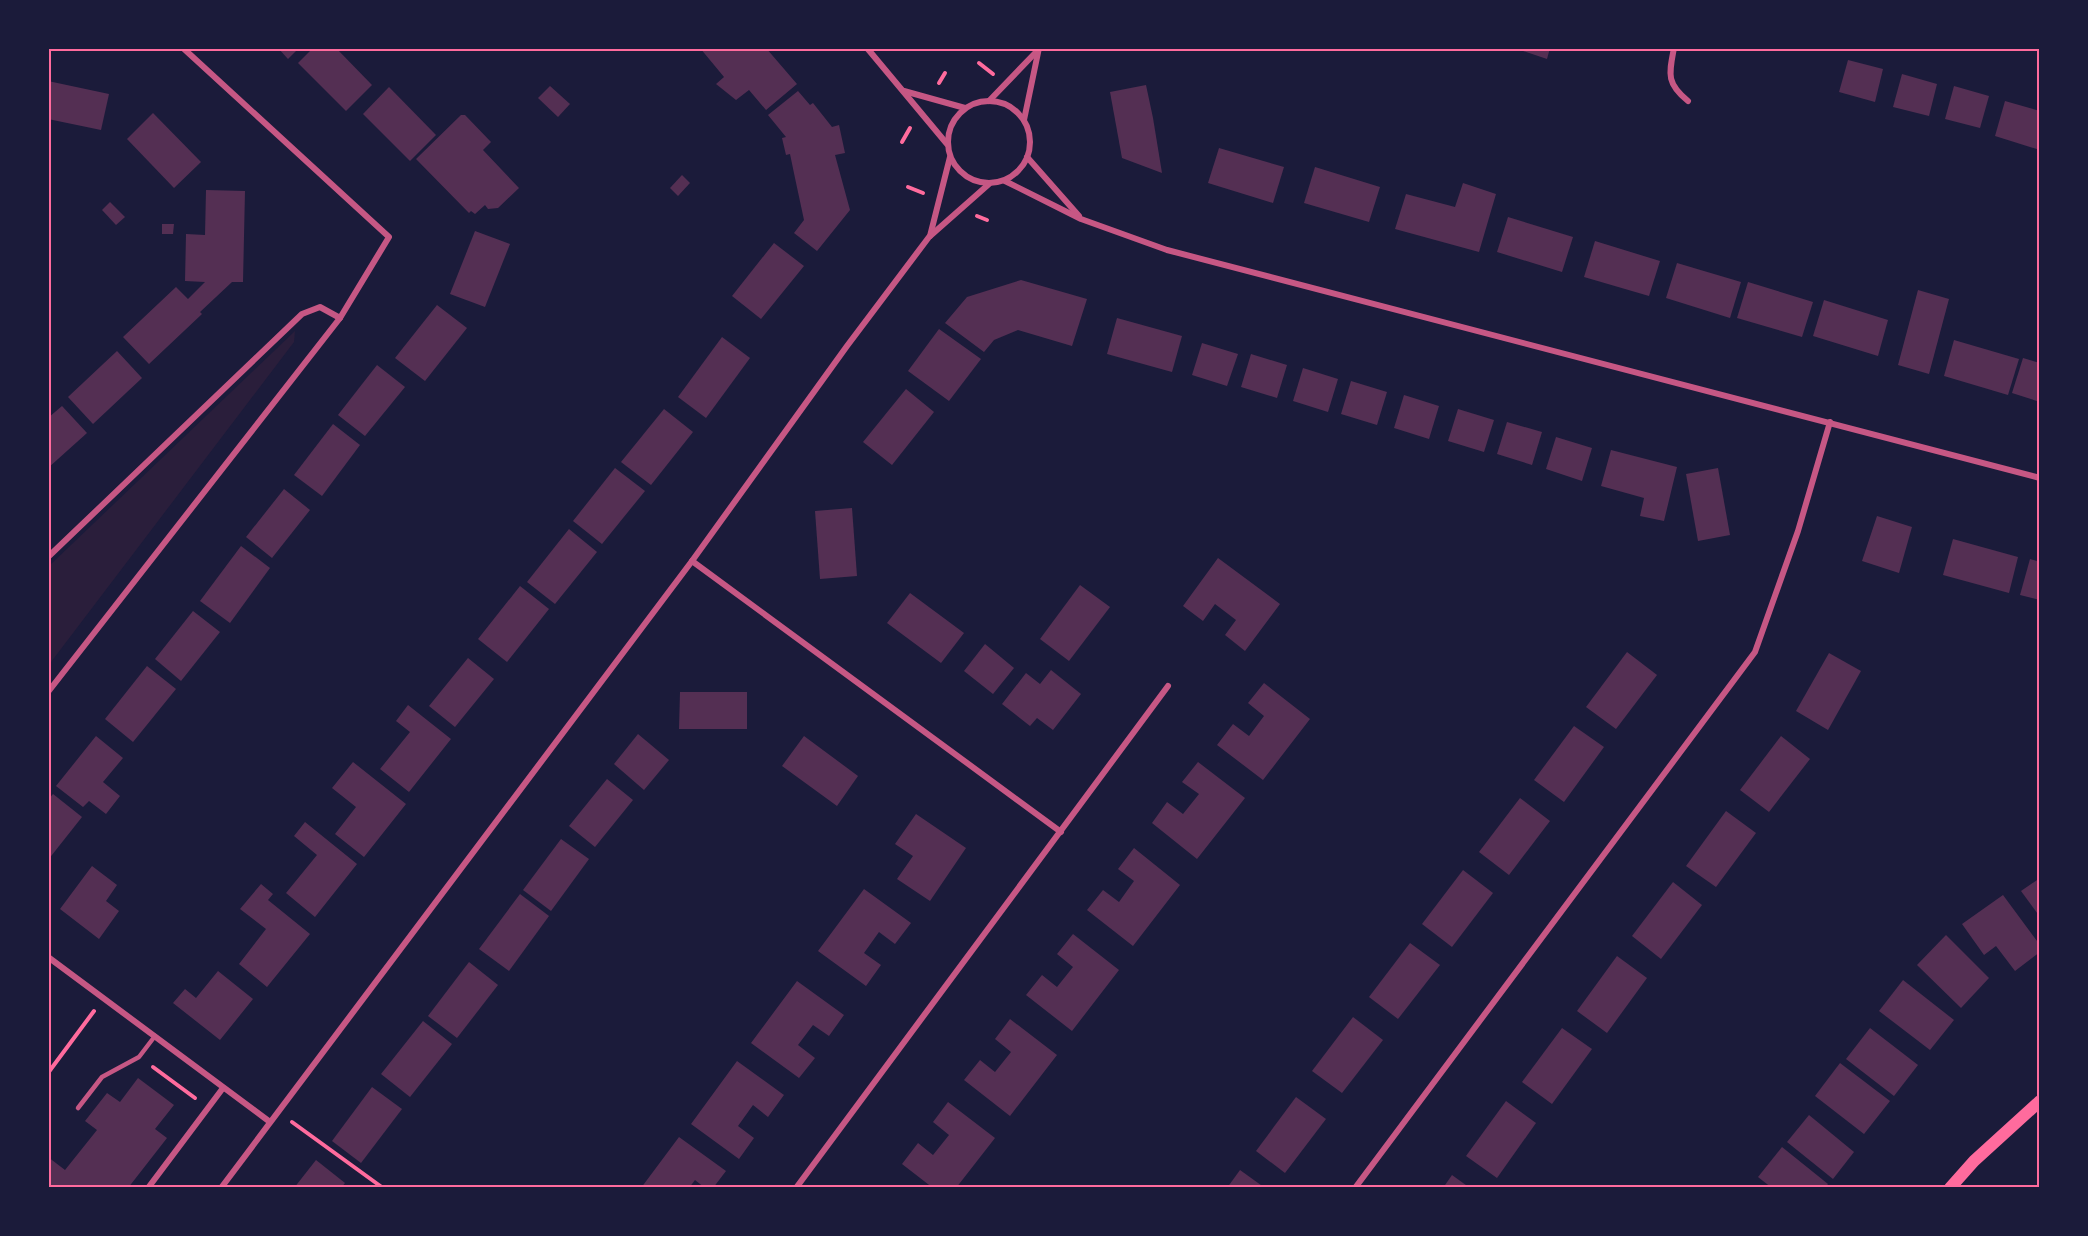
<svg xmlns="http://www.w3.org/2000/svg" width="2088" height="1236" viewBox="0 0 2088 1236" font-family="'Golos Text',sans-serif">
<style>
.green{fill:#2a1e3b}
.building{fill:#542f53}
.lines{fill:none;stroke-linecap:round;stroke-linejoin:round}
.path{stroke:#ff6b9d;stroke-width:4}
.service{stroke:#c65784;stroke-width:4.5}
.minor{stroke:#c65784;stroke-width:6}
.secondary{stroke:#ff6b9d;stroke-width:12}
.neatline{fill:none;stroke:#ff6b9d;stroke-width:2}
</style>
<rect width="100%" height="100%" fill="#1b1b3a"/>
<!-- green -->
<path class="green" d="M295 331 294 342 48 666V567Z"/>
<!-- building -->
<g class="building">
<path d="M278 48H299L288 59Z"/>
<path d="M313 48H336L372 85 346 111 298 63Z"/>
<path d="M700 48H766L797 84 766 110 749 90 736 100 716 84 724 77Z"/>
<path d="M1514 48H1550L1547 59Z"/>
<path d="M1848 60 1883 69 1875 102 1839 92Z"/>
<path d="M1902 74 1937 84 1929 116 1893 107Z"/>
<path d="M48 81 109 94 101 130 48 119Z"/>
<path d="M1146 85 1153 118 1162 173 1122 158 1110 92Z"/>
<path d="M550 86 570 104 558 117 538 98Z"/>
<path d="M1954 86 1989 96 1980 128 1945 119Z"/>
<path d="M389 87 436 135 410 161 363 114Z"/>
<path d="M798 91 810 105 813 103 832 127 839 125 845 153 835 155 850 210 817 251 794 233 804 220 795 178 790 154 786 155 782 138 786 137 768 115Z"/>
<path d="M2005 101 2040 111V150L1995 136Z"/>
<path d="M153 113 201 162 174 188 127 139Z"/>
<path d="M461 115H465L491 142 483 150 519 188 498 208 488 209 485 205 475 214 471 211 469 213 416 159Z"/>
<path d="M1219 148 1284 167 1273 203 1208 183Z"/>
<path d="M1315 167 1380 187 1369 222 1304 203Z"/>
<path d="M682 175 690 183 678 196 670 188Z"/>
<path d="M1463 183 1496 194 1479 252 1395 229 1406 194 1455 207Z"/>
<path d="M206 190 245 191 243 282H232L200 312 202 314 149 364 123 337 176 287 188 299 205 282 185 281 186 234 205 235Z"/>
<path d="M110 202 125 217 116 225 102 210Z"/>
<path d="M1508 217 1573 237 1562 272 1497 252Z"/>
<path d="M162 224H174L173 234H162Z"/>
<path d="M475 231 510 244 485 307 450 294Z"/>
<path d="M1595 241 1660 261 1649 296 1584 277Z"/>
<path d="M774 243 804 266 761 319 732 296Z"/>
<path d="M1677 263 1741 282 1730 318 1666 298Z"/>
<path d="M1021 280 1087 299 1072 346 1018 330 994 340 984 352 945 323 967 297Z"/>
<path d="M1748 282 1813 302 1802 337 1737 318Z"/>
<path d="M1918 290 1949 299 1929 374 1898 365Z"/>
<path d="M1824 300 1888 320 1878 356 1813 336Z"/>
<path d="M437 305 467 328 425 381 395 358Z"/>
<path d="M1117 318 1182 336 1172 372 1107 354Z"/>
<path d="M939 329 981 359 949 401 908 371Z"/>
<path d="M722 337 750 358 706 418 678 397Z"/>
<path d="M1954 340 2019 359 2008 395 1944 376Z"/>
<path d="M1202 343 1238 354 1227 386 1192 375Z"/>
<path d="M117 351 142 378 93 424 68 397Z"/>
<path d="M1251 354 1287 365 1277 398 1241 387Z"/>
<path d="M2023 358 2040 363V402L2012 393Z"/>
<path d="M377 365 405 387 365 436 338 415Z"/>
<path d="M1303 368 1338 379 1328 412 1293 401Z"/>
<path d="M1351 381 1387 392 1377 425 1341 414Z"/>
<path d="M906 389 934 412 892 465 863 442Z"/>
<path d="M1404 395 1439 406 1429 439 1394 428Z"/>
<path d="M62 406 87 433 48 468V418Z"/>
<path d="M664 409 693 432 651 485 621 462Z"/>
<path d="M1458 409 1494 420 1484 452 1448 441Z"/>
<path d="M1507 422 1542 432 1532 465 1497 454Z"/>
<path d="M333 424 360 445 322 496 294 475Z"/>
<path d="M1556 437 1592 448 1582 481 1546 469Z"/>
<path d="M1611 450 1677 467 1664 521 1640 516 1644 498 1601 486Z"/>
<path d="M615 468 645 491 602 544 573 521Z"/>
<path d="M1718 468 1730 535 1698 541 1686 474Z"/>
<path d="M284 489 310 510 272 558 246 537Z"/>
<path d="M852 508 857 576 820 579 815 511Z"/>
<path d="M1877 516 1912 527 1899 573 1862 561Z"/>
<path d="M569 529 597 552 555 604 527 582Z"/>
<path d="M1953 539 2018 557 2009 593 1943 575Z"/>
<path d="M241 546 270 568 230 623 200 601Z"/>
<path d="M1218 558 1280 604 1245 651 1225 635 1236 620 1215 604 1203 621 1183 606Z"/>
<path d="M2030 559 2040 562V600L2020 595Z"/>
<path d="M1080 585 1110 607 1069 661 1040 639Z"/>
<path d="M520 586 549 609 507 662 478 639Z"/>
<path d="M910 593 964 633 941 663 887 623Z"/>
<path d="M193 611 220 632 181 681 155 659Z"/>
<path d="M985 644 1014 668 993 694 964 671Z"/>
<path d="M1627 652 1657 675 1616 729 1586 707Z"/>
<path d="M1829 653 1861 671 1828 730 1796 711Z"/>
<path d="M468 658 494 679 455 727 429 706Z"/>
<path d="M147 666 176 689 133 742 105 719Z"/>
<path d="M1051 670 1081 694 1053 730 1037 718 1030 726 1002 704 1026 673 1040 684Z"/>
<path d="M1264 683 1310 719 1263 780 1217 745 1233 724 1249 736 1264 716 1248 703Z"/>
<path d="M680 692H747V729H679Z"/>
<path d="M408 705 451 739 409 792 380 769 410 732 396 721Z"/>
<path d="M1574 726 1604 747 1564 802 1534 780Z"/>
<path d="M638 734 669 760 644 790 614 764Z"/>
<path d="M96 736 123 758 103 782 120 796 106 814 89 801 83 807 56 786Z"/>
<path d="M804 736 858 776 837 806 782 766Z"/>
<path d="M1781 736 1810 759 1769 812 1740 790Z"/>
<path d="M353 762 406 804 364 857 335 834 356 807 332 788Z"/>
<path d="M1198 762 1245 798 1197 859 1152 823 1167 802 1183 814 1199 794 1182 782Z"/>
<path d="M607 779 633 800 595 847 569 826Z"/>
<path d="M53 794 82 817 48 860V800Z"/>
<path d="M1520 798 1550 821 1509 875 1479 852Z"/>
<path d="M1726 811 1756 833 1716 887 1686 866Z"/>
<path d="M916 814 966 848 930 901 897 879 913 856 895 844Z"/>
<path d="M305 822 357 864 315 917 286 893 317 855 294 836Z"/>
<path d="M561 839 589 859 551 911 523 890Z"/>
<path d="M1134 848 1180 885 1133 946 1087 910 1103 890 1119 902 1134 881 1118 869Z"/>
<path d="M92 866 117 885 106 901 119 911 99 939 60 909Z"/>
<path d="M1463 870 1493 893 1452 947 1422 924Z"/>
<path d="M2040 878V917L2021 891Z"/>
<path d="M1673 882 1702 905 1661 959 1632 936Z"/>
<path d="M261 884 273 894 268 900 310 934 267 987 239 964 266 929 240 909Z"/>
<path d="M864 889 911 923 895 944 879 932 864 953 881 965 866 986 818 951Z"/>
<path d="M520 894 549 916 509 971 479 949Z"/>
<path d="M2003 895 2040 945V952L2015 971 1996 946 1984 955 1962 924Z"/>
<path d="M1073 934 1119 970 1072 1031 1026 995 1042 975 1057 987 1073 967 1057 954Z"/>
<path d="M1946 935 1989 978 1961 1008 1917 965Z"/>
<path d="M1410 943 1440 965 1398 1019 1369 997Z"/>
<path d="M1617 956 1647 978 1607 1033 1577 1011Z"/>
<path d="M469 962 498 985 457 1038 428 1016Z"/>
<path d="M218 971 253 999 220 1040 173 1003 185 989 196 998Z"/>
<path d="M1903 980 1954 1020 1930 1050 1879 1011Z"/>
<path d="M797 981 844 1015 829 1036 813 1025 798 1045 815 1058 799 1078 751 1043Z"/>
<path d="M1353 1017 1383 1040 1342 1093 1312 1071Z"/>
<path d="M1010 1019 1057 1055 1010 1116 964 1080 980 1060 995 1072 1011 1052 995 1039Z"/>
<path d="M423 1021 452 1044 410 1097 381 1074Z"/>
<path d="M1562 1028 1592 1049 1552 1104 1522 1082Z"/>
<path d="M1870 1028 1918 1065 1894 1096 1846 1059Z"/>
<path d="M737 1061 784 1095 768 1117 753 1105 738 1126 754 1138 739 1159 691 1124Z"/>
<path d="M1840 1063 1890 1101 1864 1134 1815 1096Z"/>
<path d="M138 1078 174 1105 155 1129 167 1138 128 1188H51L48 1186V1157L65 1170 97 1130 85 1121 107 1093 120 1102Z"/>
<path d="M372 1087 402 1109 361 1163 332 1141Z"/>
<path d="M1296 1097 1326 1119 1285 1173 1256 1151Z"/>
<path d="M1506 1101 1536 1123 1497 1178 1466 1156Z"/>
<path d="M948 1102 995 1138 956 1188H933L902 1164 918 1143 933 1155 949 1135 933 1122Z"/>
<path d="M1809 1115 1854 1152 1833 1179 1787 1142Z"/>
<path d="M679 1137 726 1171 713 1188H705L695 1180 689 1188H641Z"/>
<path d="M1782 1147 1828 1184 1825 1188H1772L1758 1177Z"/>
<path d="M316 1160 345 1183 341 1188H294Z"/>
<path d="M1240 1170 1265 1188H1227Z"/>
<path d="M1452 1175 1470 1188H1443Z"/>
</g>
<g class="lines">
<!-- path -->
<g class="path">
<path d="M979 63 993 74"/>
<path d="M939 83 945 73"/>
<path d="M902 142 910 128"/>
<path d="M908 187 923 193"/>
<path d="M977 216 987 220"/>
<path d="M153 1067 195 1098"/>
<path d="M48 1073 94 1011"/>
<path d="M292 1122 383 1188"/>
</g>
<!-- service -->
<path class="service" d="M78 1108 102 1077 139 1057 155 1036"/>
<!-- minor -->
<g class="minor">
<path d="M867 48 947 144"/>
<path d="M1674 48C1669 74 1666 83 1688 101"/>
<path d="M904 91 965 108"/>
<circle cx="989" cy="142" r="41"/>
<path d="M989 101 1039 49"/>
<path d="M1024 120 1039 48"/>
<path d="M1027 157 1079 216"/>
<path d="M1005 181 1081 219 1167 250 2040 478"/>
<path d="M930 236 950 157"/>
<path d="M48 557 302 314 320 307 340 318"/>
<path d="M692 561 1061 832"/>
<path d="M48 692 340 318 389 237 183 48"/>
<path d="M48 957 270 1122"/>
<path d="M148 1188 223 1088"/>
<path d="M221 1188 692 561 847 346 929 237 989 184"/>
<path d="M796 1188 1168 686"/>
<path d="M1355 1188 1755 652 1798 531 1830 422"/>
</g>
<!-- secondary -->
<path class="secondary" d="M1950 1188 1974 1161 2040 1101"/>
</g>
<!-- border -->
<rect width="2088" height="1236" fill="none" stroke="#1b1b3a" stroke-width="99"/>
<rect x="50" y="50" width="1988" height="1136" class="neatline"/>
</svg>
